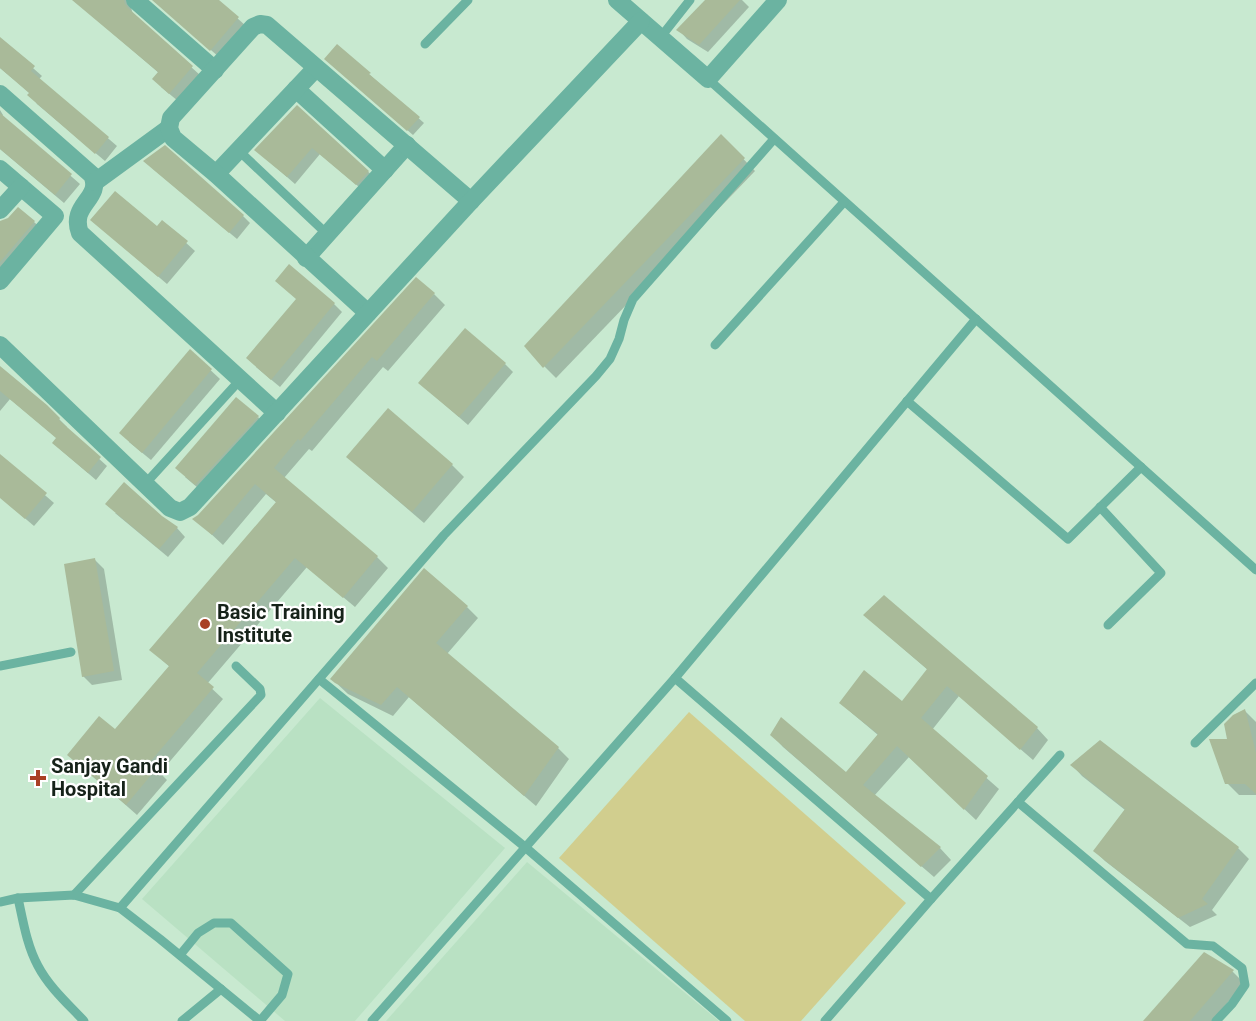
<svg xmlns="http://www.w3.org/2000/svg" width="1256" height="1021" viewBox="0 0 1256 1021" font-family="Roboto,sans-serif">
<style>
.built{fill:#b9e1c3}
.green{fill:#d1ce8e}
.shadow{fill:#0003}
.building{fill:#a9ba99}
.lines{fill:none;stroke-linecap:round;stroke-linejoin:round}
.lane{stroke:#6bb3a1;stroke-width:9}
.street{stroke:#6bb3a1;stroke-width:18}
.poi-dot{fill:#a94024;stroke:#fff;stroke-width:2}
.labels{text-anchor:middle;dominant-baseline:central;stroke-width:4.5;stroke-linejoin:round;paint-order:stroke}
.poi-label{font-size:20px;font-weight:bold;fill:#162219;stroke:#fff;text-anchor:start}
</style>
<rect width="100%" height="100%" fill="#c8e9d0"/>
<!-- built -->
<g class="built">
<path d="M320 698 505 848 355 1021H285L142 899Z"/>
<path d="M527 862 719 1021H386Z"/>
</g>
<!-- green -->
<path class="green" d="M689 712 906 903 801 1021H745L559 858Z"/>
<!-- shadow -->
<g class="shadow">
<path d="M74 0H134L131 7 133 15 200 75 178 101 161 87 159 73Z"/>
<path d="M153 0H217L246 26 219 57Z"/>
<path d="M707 0H742L749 7 708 52 687 39 679 30Z"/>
<path d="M0 39 42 76 39 79 117 146 105 161 37 104 30 93 0 68Z"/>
<path d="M337 46 424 123 413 135 332 65Z"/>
<path d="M297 107 376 179 365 192 320 154 295 184 264 157Z"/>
<path d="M0 110 3 115 2 116 80 184 64 203 0 149Z"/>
<path d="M721 136 755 171 556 378 544 366Z"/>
<path d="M152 168 243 216 250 223 237 239Z"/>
<path d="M0 222H34L43 230 0 281Z"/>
<path d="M163 222 195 251 167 284 101 228H157Z"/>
<path d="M434 294 445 305 388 371 383 367 312 451 309 449 284 478 377 557 388 568 355 607 307 567 207 684 223 699 160 773 167 780 137 815 69 755 115 731 170 667 162 660 277 503 266 494 223 545 195 519Z"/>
<path d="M298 300 334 304 342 312 280 387 256 367Z"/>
<path d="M190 351 220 379 151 460 129 442Z"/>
<path d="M505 364 513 372 468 425 429 391Z"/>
<path d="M0 367 46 406 67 427 65 428 107 466 96 480 61 450 57 438 10 399 0 411Z"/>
<path d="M388 411 452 465 464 477 424 523 360 468Z"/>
<path d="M258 417 266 425 204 493 185 477Z"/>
<path d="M0 456 54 503 34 526 0 497Z"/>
<path d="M115 513 161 517 177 528 185 537 168 557Z"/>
<path d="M95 560 104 569 122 680 92 685 83 676Z"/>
<path d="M467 607 478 618 447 654 558 748 569 759 536 806 409 697 393 716 348 694 332 679Z"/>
<path d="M877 626 1037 728 1048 740 1033 760 959 696 932 730 999 789 976 820 909 757 874 796 940 848 951 860 934 877 783 747 772 735 847 774 878 735 853 714 841 703 903 704 928 670Z"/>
<path d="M1245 711 1256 722V795H1239L1227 783 1229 740Z"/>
<path d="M1100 742 1238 848 1249 859 1212 910 1217 915 1190 927 1105 861 1095 851 1125 810 1082 776 1072 765Z"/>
<path d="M1204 954 1233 972 1244 983 1212 1021H1145Z"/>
</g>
<!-- building -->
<g class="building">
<path d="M72 0H124L125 4 128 8 193 66 169 94 152 79 158 72Z"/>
<path d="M152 0H219L239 17 210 51Z"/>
<path d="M705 0H740L699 45 676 30Z"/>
<path d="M0 37 35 66 31 71 109 137 95 154 27 95 29 93 0 68Z"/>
<path d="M337 44 371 73 369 74 420 117 407 131 324 59Z"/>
<path d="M297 105 369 171 356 185 312 148 287 177 254 150Z"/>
<path d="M0 113 72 174 55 195 0 149Z"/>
<path d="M721 134 745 158 543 368 524 346Z"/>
<path d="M165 145 244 215 229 233 143 161Z"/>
<path d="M115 191 157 226 162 220 188 241 158 277 90 220Z"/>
<path d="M18 207 35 221 0 262V221L8 218Z"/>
<path d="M289 264 335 303 271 380 246 358 296 299 275 281Z"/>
<path d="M416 277 435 293 377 361 372 357 300 441 298 439 274 468 378 556 343 598 295 558 197 673 214 687 150 762 157 768 126 805 67 755 99 716 115 729 169 666 149 650 276 502 255 484 212 535 192 519 198 515Z"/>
<path d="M465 328 506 363 459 417 418 383Z"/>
<path d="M190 349 212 369 142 453 119 433Z"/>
<path d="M0 366 47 405 60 418 59 420 101 457 88 473 52 443 56 438 0 391Z"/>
<path d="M236 397 259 416 195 485 175 468Z"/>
<path d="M388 408 453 464 412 512 346 457Z"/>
<path d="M0 454 47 493 25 519 0 498Z"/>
<path d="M124 482 162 516 178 527 159 549 105 504Z"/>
<path d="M95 558 114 671 82 677 64 564Z"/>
<path d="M424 568 468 606 436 643 559 747 524 796 397 687 381 705 335 683 330 679Z"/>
<path d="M884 595 1038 727 1020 750 947 686 921 718 988 776 964 810 897 746 863 785 941 847 921 867 770 735 781 717 846 772 878 734 839 703 864 670 902 701 927 669 863 615Z"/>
<path d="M1245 709 1256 753V794L1245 784H1225L1209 739H1227L1224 724 1233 715Z"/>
<path d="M1100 740 1239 847 1202 899 1208 904 1178 918 1093 851 1125 809 1070 765Z"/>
<path d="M1204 952 1234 970 1190 1021H1143Z"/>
</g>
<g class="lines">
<!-- lane -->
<g class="lane">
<path d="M660 38 690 0"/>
<path d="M425 44 468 0"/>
<path d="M708 79 1256 570"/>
<path d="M238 150 327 234"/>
<path d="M715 345 844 202"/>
<path d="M907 401 1068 539 1141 467"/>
<path d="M145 484 240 380"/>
<path d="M1100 507 1161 573 1108 625"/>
<path d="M0 666 71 652"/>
<path d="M675 678 931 899"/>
<path d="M319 679 525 847 727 1021"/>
<path d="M1195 743 1256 683"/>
<path d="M1018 802 1187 944 1213 946 1242 968 1245 985 1232 1004 1216 1021"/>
<path d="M74 895 261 695 260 689 236 666"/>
<path d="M18 898C23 921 27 946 38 966 49 987 68 1004 84 1021"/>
<path d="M0 902 18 898 74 895 120 908 160 939 260 1021"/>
<path d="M120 908 444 535 596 376 610 359 619 339 624 320 633 299 774 139"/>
<path d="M180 955 198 933 214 923H231L288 974 282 995 260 1021"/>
<path d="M182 1021 221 989"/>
<path d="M372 1021 675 678 976 319"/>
<path d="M825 1021 931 899 1060 755"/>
</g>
<!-- street -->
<g class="street">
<path d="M135 0 215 70"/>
<path d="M617 0 708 79 778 0"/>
<path d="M296 89 385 170"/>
<path d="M0 94 92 175C103 199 69 204 80 233L277 413"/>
<path d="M0 169 55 216 0 281"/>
<path d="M216 174 316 68"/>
<path d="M95 182 169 128"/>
<path d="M0 210 21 187"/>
<path d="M306 258 407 145"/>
<path d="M368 313 216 174 173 138 169 128 171 118 253 27 260 24 267 25 471 201"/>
<path d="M0 345 170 508 180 512 190 507 471 201 641 21"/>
</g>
</g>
<!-- markers -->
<g class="poi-dot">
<circle cx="205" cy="624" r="6"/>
<path d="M35 769h6v6h6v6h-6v6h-6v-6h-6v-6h6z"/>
</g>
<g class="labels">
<!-- poi labels -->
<g class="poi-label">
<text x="217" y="612">Basic Training<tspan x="217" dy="23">Institute</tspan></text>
<text x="51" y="766">Sanjay Gandi<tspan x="51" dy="23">Hospital</tspan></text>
</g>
</g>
</svg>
